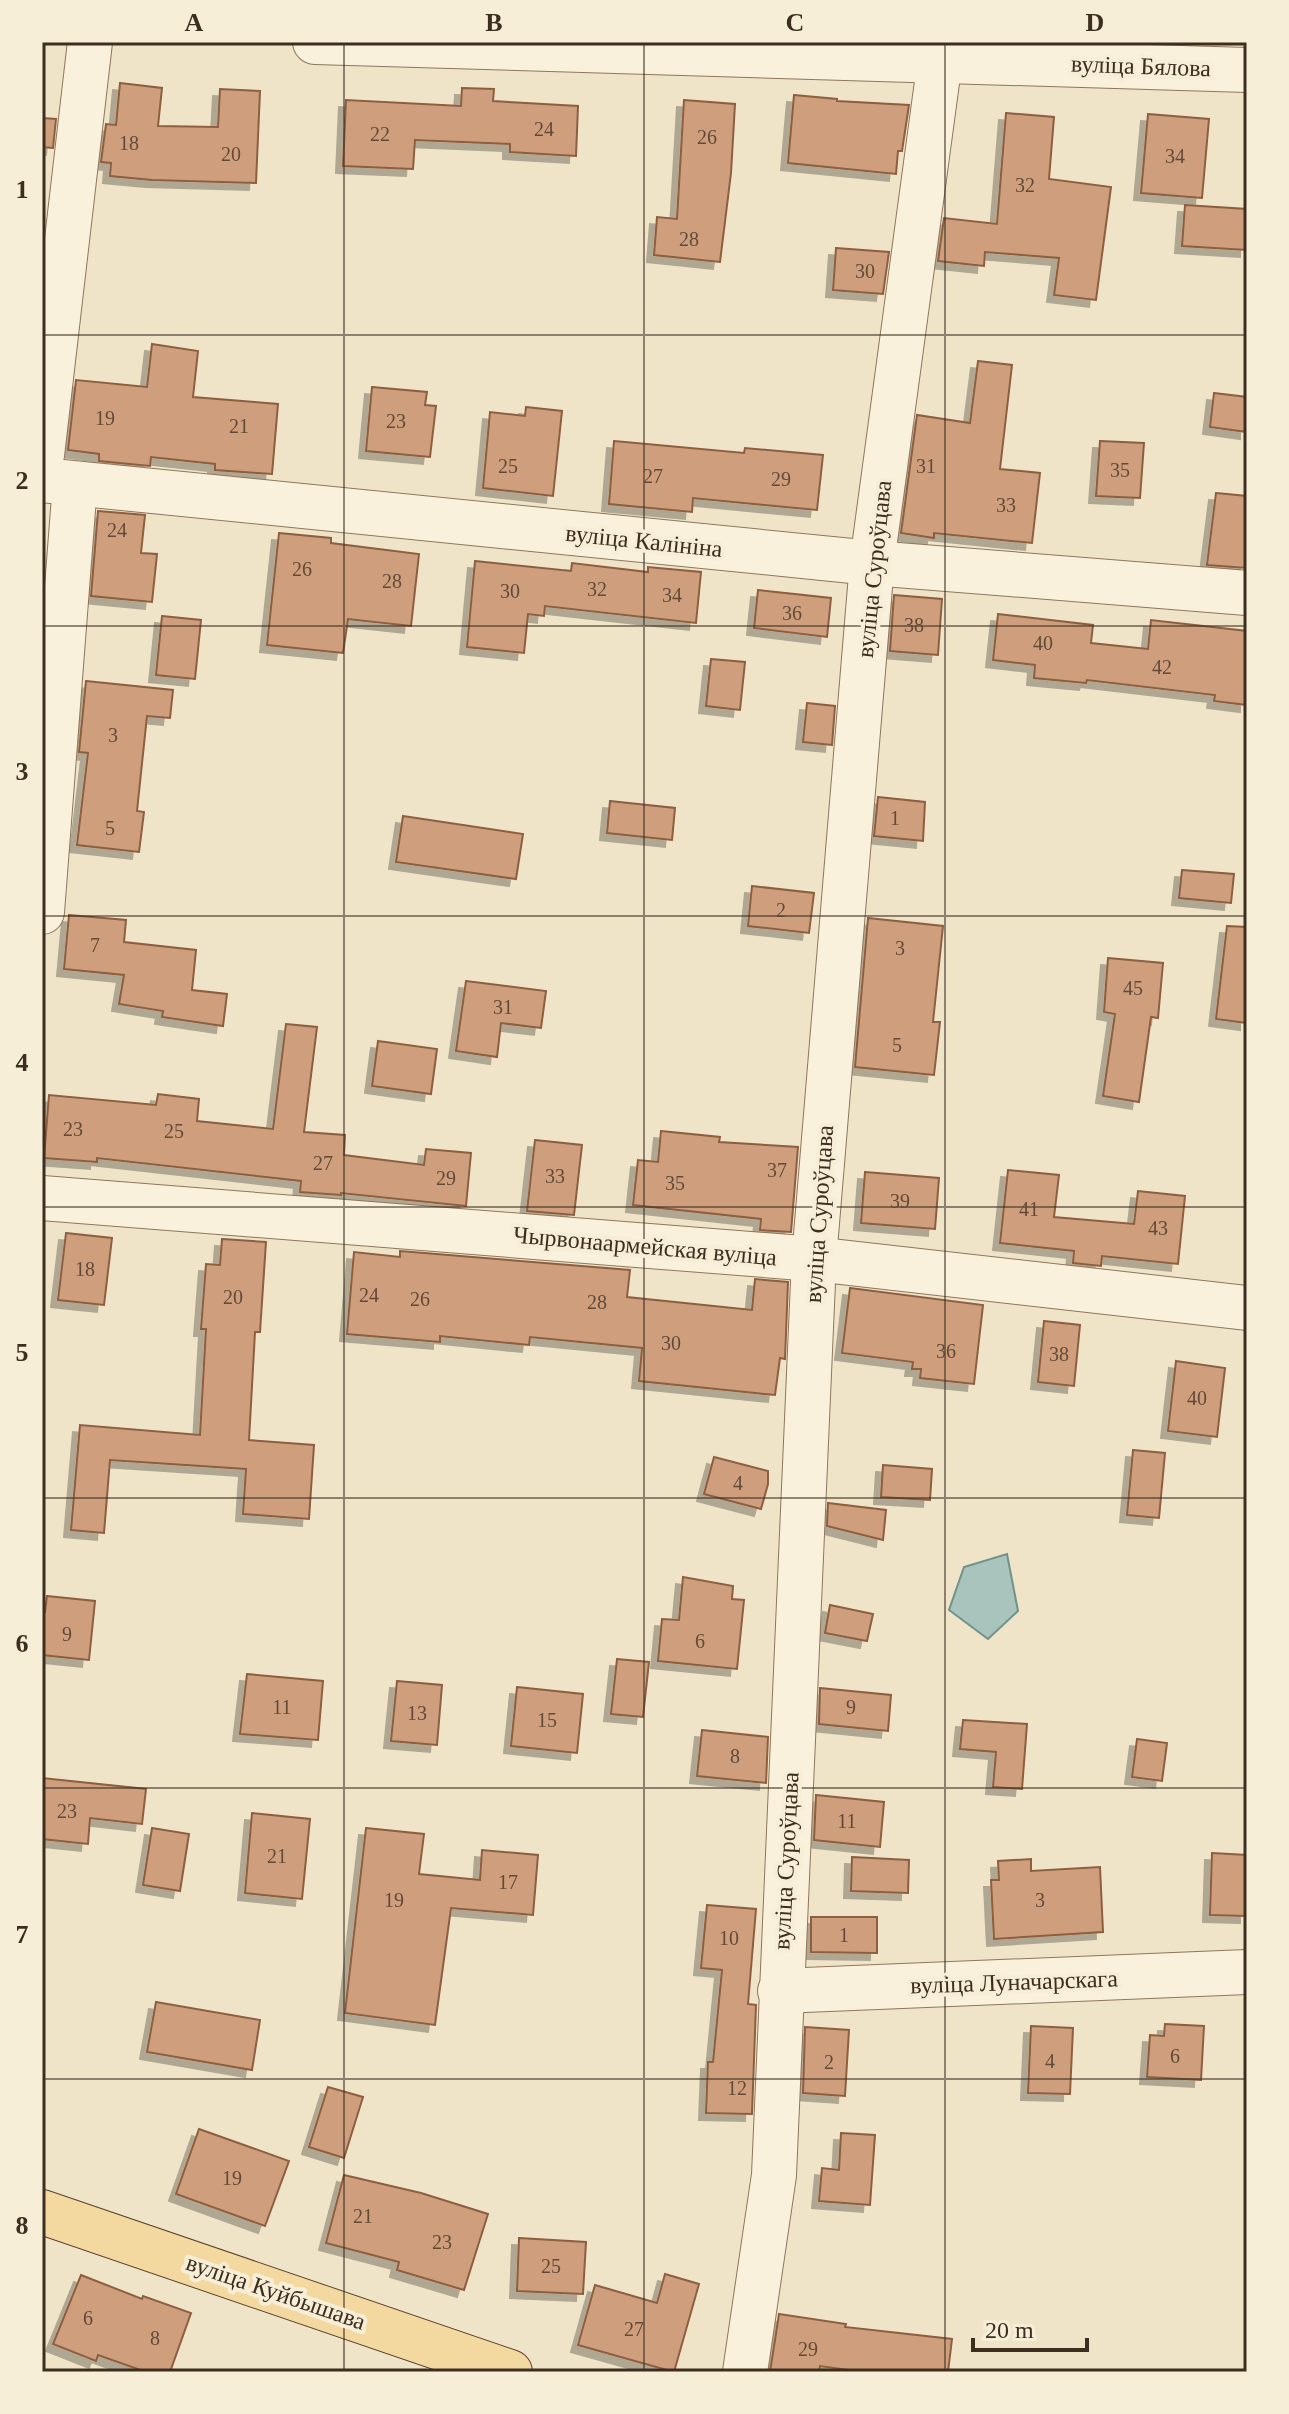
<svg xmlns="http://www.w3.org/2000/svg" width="1289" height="2414" viewBox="0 0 1289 2414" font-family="Georgia,serif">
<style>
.water{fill:#a9c4bc;stroke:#6f938a;stroke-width:2}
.building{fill:#cf9f7d;stroke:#8d5f41;stroke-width:2;filter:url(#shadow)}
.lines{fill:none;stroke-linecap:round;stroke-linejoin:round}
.minor-casing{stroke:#8d765c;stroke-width:46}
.major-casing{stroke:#5b4430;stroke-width:46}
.minor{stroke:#faf1dc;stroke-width:44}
.major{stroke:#f3d9a0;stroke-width:44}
.grid{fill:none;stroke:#3d2e20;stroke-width:2;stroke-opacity:0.55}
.labels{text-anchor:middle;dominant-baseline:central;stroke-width:8;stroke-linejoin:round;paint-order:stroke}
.number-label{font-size:20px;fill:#624a37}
.street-label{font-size:24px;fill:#3d2e20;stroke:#f7eed8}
.neatline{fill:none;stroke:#3d2e20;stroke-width:3}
.grid-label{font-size:26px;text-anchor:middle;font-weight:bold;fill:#3d2e20}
</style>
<defs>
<filter id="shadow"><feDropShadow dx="-7" dy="7" stdDeviation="0" flood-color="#0004"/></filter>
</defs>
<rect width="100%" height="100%" fill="#f0e4c8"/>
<!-- water -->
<path class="water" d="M1007 1554 1018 1611 988 1639 949 1610 964 1567Z"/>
<!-- building -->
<g class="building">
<path d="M120 83 162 88 158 126 218 127 220 89 260 91 256 183 152 180 110 176 111 163 101 162 106 124 116 125Z"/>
<path d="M462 88 494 89 493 101 578 106 576 156 510 152V144L415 140 413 169 343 166 346 100 461 106Z"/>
<path d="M794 95 837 99V101L909 105 902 151H898L896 174 788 163Z"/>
<path d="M684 100 735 104 731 173 720 262 654 255 657 217 677 219Z"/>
<path d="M1006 113 1054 117 1049 179 1111 187 1096 300 1054 295 1059 258 985 252 984 266 938 261 944 218 997 224Z"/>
<path d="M1148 114 1209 119 1202 198 1141 193Z"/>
<path d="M42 118 56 119 53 148 42 147Z"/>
<path d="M1185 205 1247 209V250L1182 246Z"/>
<path d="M836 248 889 252 883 294 833 290Z"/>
<path d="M152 344 198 351 193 397 278 404 272 474 215 470V464L151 457 150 466 99 461V454L68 450 76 380 147 387Z"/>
<path d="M978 361 1012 365 1000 469 1040 473 1032 543 934 533V538L901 533 917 415 970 423Z"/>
<path d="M372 387 427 392 425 405 436 406 430 457 366 451Z"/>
<path d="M1214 393 1247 397V432L1210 427Z"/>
<path d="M526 407 562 411 553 496 483 488 490 412 525 416Z"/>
<path d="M614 441 744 453 745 448 823 455 817 510 693 498 692 512 609 504Z"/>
<path d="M1100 441 1144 443 1140 498 1096 496Z"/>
<path d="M1216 493 1247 496V568L1207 565Z"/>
<path d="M98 511 145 515 141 553 157 554 152 602 91 596Z"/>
<path d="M279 533 331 538V543L419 554 411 626 348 619 343 653 267 645Z"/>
<path d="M475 561 571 571 572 563 648 572V567L701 572 696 623 545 606 544 616 528 614 524 653 467 647Z"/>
<path d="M758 590 831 598 827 637 754 628Z"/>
<path d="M894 595 942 599 938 655 890 651Z"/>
<path d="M998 614 1093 625 1091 643 1148 649 1151 620 1247 631V705L1214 701 1215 695 1087 680 1086 683 1034 678 1035 665 993 660Z"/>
<path d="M162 616 201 620 195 679 156 675Z"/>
<path d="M711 659 745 662 740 710 706 706Z"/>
<path d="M86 681 173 690 170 718 147 716 137 811 144 812 139 852 77 845 88 753 79 752Z"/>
<path d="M807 703 835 706 832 745 803 742Z"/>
<path d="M878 797 925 802 923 841 874 836Z"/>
<path d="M610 801 675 808 672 840 607 833Z"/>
<path d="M403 816 523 834 516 879 396 862Z"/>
<path d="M1182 870 1234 874 1231 903 1179 898Z"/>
<path d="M752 886 814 893 809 933 748 926Z"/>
<path d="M69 915 126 920 124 942 196 950 192 990 227 994 223 1026 162 1017 163 1011 119 1004 124 975 64 969Z"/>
<path d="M868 918 943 926 933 1022H940L934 1075 855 1067Z"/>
<path d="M1227 926 1247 927V1023L1216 1019Z"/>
<path d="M1108 958 1163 963 1158 1018 1151 1017 1139 1102 1103 1096 1115 1014 1104 1012Z"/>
<path d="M466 981 546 991 541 1028 501 1023 497 1057 456 1051Z"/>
<path d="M286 1024 317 1027 304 1132 345 1135 344 1155 424 1165 426 1149 471 1153 466 1206 341 1193V1195L300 1192 301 1181 97 1158V1162L44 1158 49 1095 156 1105 158 1094 199 1099 197 1121 273 1129Z"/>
<path d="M378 1041 437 1049 431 1094 372 1086Z"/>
<path d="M661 1131 720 1137 719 1142 798 1147 791 1232 760 1230 761 1219 633 1205 638 1160 658 1162Z"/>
<path d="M535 1140 582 1145 574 1215 527 1211Z"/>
<path d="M1008 1170 1059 1175 1054 1217 1134 1224 1138 1191 1185 1196 1178 1264 1102 1256 1101 1266 1073 1263 1074 1251 1000 1243Z"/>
<path d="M865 1172 939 1178 935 1229 861 1223Z"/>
<path d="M66 1233 112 1238 104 1305 58 1300Z"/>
<path d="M222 1239 266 1242 260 1332H255L249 1440 314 1445 309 1519 243 1514 246 1469 110 1460 104 1533 71 1530 80 1425 200 1435 206 1329H201L206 1264 220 1265Z"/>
<path d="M400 1251 630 1270 627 1297 752 1310 755 1279 788 1282 785 1359 780 1358 775 1395 639 1381 642 1348 530 1337 529 1345 440 1336V1342L347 1334 354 1252 400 1257Z"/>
<path d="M850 1288 983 1305 974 1384 920 1378 921 1369H912L913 1362 842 1353Z"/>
<path d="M1044 1321 1080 1325 1074 1386 1038 1382Z"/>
<path d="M1176 1361 1225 1368 1217 1437 1168 1431Z"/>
<path d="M1133 1450 1165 1453 1159 1518 1127 1515Z"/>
<path d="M714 1457 768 1471V1484L761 1509 704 1494Z"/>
<path d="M883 1465 932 1469 930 1500 881 1497Z"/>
<path d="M828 1503 886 1510 883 1540 827 1526Z"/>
<path d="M683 1577 733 1586 732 1599 744 1600 737 1669 658 1661 662 1619 679 1620Z"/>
<path d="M47 1596 95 1601 89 1660 42 1655V1612H45Z"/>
<path d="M830 1605 873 1614 867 1641 825 1633Z"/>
<path d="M617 1659 649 1662 643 1717 611 1714Z"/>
<path d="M247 1674 323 1681 318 1740 240 1734Z"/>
<path d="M397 1681 442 1685 437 1745 391 1741Z"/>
<path d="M517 1687 583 1694 577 1753 511 1746Z"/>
<path d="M820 1688 891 1695 888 1731 819 1724Z"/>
<path d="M963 1720 1027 1724 1022 1789 993 1787 996 1752 960 1749Z"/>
<path d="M702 1730 768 1737 766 1783 697 1776Z"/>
<path d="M1137 1739 1167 1743 1162 1781 1132 1777Z"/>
<path d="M42 1778 146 1789 142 1824 90 1818 88 1844 42 1839Z"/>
<path d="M816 1795 884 1802 880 1847 814 1840Z"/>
<path d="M252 1813 310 1819 302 1899 245 1893Z"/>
<path d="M152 1828 189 1834 180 1891 143 1885Z"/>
<path d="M366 1828 424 1834 419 1874 480 1880 482 1850 538 1855 533 1915 451 1908 435 2025 345 2013Z"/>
<path d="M1212 1853 1247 1855V1916L1210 1915Z"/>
<path d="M852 1857 909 1860 908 1893 851 1891Z"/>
<path d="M1031 1859V1871L1100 1867 1103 1932 994 1939 991 1880H999L998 1861Z"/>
<path d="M707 1905 756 1909 748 2004 756 2005 752 2114 706 2113 708 2062H713L722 1970 701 1968Z"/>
<path d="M811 1917H877V1953L811 1952Z"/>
<path d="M156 2002 260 2020 252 2070 147 2052Z"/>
<path d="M1165 2024 1204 2026 1201 2080 1147 2077 1150 2035 1164 2036Z"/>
<path d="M1031 2026 1073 2028 1070 2094 1028 2093Z"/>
<path d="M805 2027 849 2030 845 2096 803 2093Z"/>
<path d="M328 2087 363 2097 344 2158 309 2147Z"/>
<path d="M199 2129 289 2161 265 2226 176 2194Z"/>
<path d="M841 2133 875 2135 870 2205 819 2201 822 2168 839 2170Z"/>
<path d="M344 2175 421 2193 488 2214 464 2290 397 2270 399 2262 326 2243Z"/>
<path d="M519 2238 586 2242 583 2294 517 2291Z"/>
<path d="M665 2274 699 2284 674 2372 578 2345 595 2285 657 2303Z"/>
<path d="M81 2275 142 2299 143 2296 191 2313 170 2372H146L98 2355 96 2361 53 2344Z"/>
<path d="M779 2314 846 2324 845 2327 952 2339 948 2372H863L820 2366 819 2372H770Z"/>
</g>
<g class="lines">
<defs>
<g id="minor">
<path d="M315 42 1247 70"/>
<path d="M42 455 90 42"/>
<path d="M42 480 872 563 1247 593"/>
<path d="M42 912 75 484"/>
<path d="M42 1198 814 1259 1247 1308"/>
<path d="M780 1991 1247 1972"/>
<path d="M745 2372 774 2175 814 1259 872 563 940 60"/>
</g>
<path id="major" d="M42 2212 510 2372"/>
</defs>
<!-- minor casing -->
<use href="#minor" class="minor-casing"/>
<!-- major casing -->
<use href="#major" class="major-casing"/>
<!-- minor -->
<use href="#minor" class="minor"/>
<!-- major -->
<use href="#major" class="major"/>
</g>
<!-- grid -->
<path class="grid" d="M344 42V2372M644 42V2372M945 42V2372M42 335H1247M42 626H1247M42 916H1247M42 1207H1247M42 1498H1247M42 1788H1247M42 2079H1247"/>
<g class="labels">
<!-- number labels -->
<g class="number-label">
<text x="544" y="129">24</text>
<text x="380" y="134">22</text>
<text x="707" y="137">26</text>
<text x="129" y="143">18</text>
<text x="231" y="154">20</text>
<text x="1175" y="156">34</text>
<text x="1025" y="185">32</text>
<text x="689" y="239">28</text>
<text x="865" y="271">30</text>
<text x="105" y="418">19</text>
<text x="396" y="421">23</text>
<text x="239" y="426">21</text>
<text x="508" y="466">25</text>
<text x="926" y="466">31</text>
<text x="1120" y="470">35</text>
<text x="653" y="476">27</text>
<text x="781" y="479">29</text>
<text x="1006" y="505">33</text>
<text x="117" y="530">24</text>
<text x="302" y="569">26</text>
<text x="392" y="581">28</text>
<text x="597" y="589">32</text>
<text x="510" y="591">30</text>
<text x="672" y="595">34</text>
<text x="792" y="613">36</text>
<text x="914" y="625">38</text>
<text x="1043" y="643">40</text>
<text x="1162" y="667">42</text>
<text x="113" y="735">3</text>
<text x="895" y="818">1</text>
<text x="110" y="828">5</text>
<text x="781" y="910">2</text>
<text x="95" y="945">7</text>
<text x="900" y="948">3</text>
<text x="1133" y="988">45</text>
<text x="503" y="1007">31</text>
<text x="897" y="1045">5</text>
<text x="73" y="1129">23</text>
<text x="174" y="1131">25</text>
<text x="323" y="1163">27</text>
<text x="777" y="1170">37</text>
<text x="555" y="1176">33</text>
<text x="446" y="1178">29</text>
<text x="675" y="1183">35</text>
<text x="900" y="1201">39</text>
<text x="1029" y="1209">41</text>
<text x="1158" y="1228">43</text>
<text x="85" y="1269">18</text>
<text x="369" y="1295">24</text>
<text x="233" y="1297">20</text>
<text x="420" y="1299">26</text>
<text x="597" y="1302">28</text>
<text x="671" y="1343">30</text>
<text x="946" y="1351">36</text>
<text x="1059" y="1354">38</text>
<text x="1197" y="1398">40</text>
<text x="738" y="1483">4</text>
<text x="67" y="1634">9</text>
<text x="700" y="1641">6</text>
<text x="282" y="1707">11</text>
<text x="851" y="1707">9</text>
<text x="417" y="1713">13</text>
<text x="547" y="1720">15</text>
<text x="735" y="1756">8</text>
<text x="67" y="1811">23</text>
<text x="847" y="1821">11</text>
<text x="277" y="1856">21</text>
<text x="508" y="1882">17</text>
<text x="394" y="1900">19</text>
<text x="1040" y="1900">3</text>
<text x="844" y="1935">1</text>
<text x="729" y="1938">10</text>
<text x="1175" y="2056">6</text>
<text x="1050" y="2061">4</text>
<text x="829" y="2062">2</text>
<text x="737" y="2088">12</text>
<text x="232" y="2178">19</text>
<text x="363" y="2216">21</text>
<text x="442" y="2242">23</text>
<text x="551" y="2266">25</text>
<text x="88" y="2318">6</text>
<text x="634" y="2329">27</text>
<text x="155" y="2338">8</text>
<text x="808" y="2349">29</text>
</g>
<!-- street labels -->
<g class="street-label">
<text transform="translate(1141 66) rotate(2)">вуліца Бялова</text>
<text transform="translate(644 541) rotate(6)">вуліца Калініна</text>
<text transform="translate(874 569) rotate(-84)">вуліца Суроўцава</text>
<text transform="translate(819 1214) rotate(-86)">вуліца Суроўцава</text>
<text transform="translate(645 1246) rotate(5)">Чырвонаармейская вуліца</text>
<text transform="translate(786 1861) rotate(-87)">вуліца Суроўцава</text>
<text transform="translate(1014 1982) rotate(-2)">вуліца Луначарскага</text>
<text transform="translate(276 2292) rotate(19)">вуліца Куйбышава</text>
</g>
</g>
<!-- border -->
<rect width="1289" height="2414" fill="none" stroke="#f7eed8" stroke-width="88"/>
<!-- scale -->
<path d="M973 2338v12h114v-12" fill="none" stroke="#3d2e20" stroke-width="4"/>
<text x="985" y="2338" font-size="24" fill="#3d2e20" stroke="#f7eed8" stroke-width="6" paint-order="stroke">20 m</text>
<rect x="44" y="44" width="1201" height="2326" class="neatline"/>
<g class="grid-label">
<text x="194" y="31">A</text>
<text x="494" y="31">B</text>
<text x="795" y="31">C</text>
<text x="1095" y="31">D</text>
<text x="22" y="198">1</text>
<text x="22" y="489">2</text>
<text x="22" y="780">3</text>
<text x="22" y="1071">4</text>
<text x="22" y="1361">5</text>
<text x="22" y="1652">6</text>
<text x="22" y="1943">7</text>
<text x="22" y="2234">8</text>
</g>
</svg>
